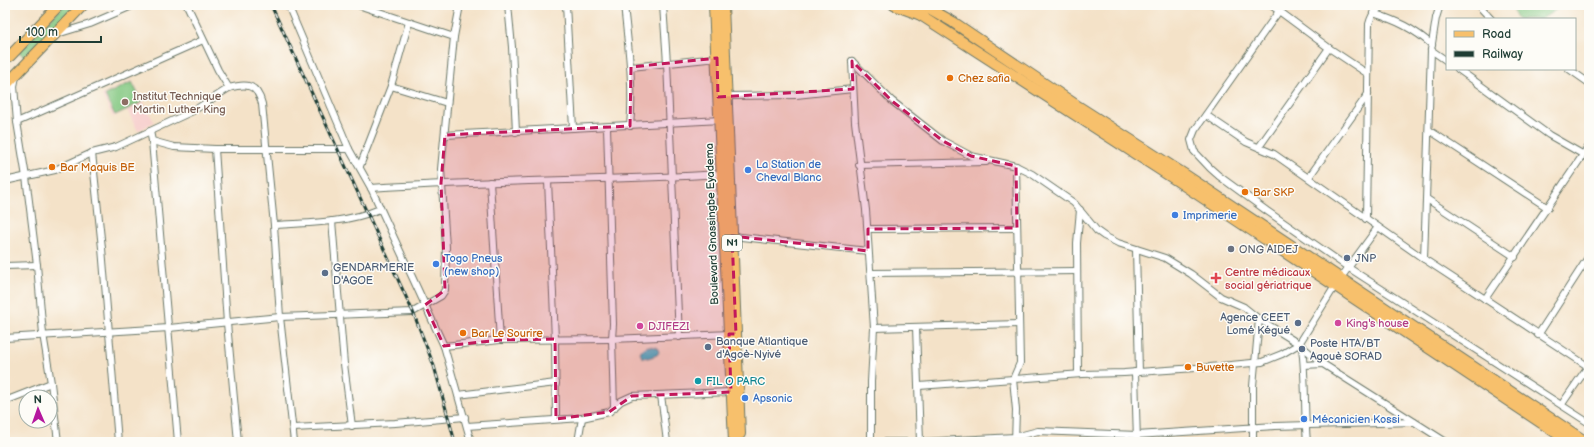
<svg xmlns="http://www.w3.org/2000/svg" width="1594" height="447" viewBox="0 0 1594 447" font-family="'Balsamiq Sans',sans-serif">
<style>
.built{fill:#f7d0ce}
.green{fill:#84c882;stroke:#52825b}
.water{fill:#4ebbc6;stroke:#367c7d}
.lines{fill:none;stroke-linecap:round;stroke-linejoin:round}
.minor-casing{stroke:#6a7768;stroke-width:8}
.primary-casing{stroke:#6a7768;stroke-width:12}
.trunk-casing{stroke:#6a7768;stroke-width:12}
.minor{stroke:#fff;stroke-width:6}
.primary{stroke:#f7c06c;stroke-width:10}
.trunk{stroke:#f7c06c;stroke-width:10}
.rail-casing{stroke:#1f3d34;stroke-width:3}
.rail{stroke:#fdfcf7;stroke-width:1.5;stroke-dasharray:4.5;stroke-linecap:butt}
.marked{fill:#c2185b;fill-opacity:0.2;stroke:#c2185b;stroke-width:3;stroke-dasharray:8 5;stroke-linejoin:round}
.food-dot{fill:#e8710a;stroke:#fdfcf7;stroke-width:1.5}
.education-dot{fill:#8d6e63;stroke:#fdfcf7;stroke-width:1.5}
.shop-dot{fill:#3f7fe0;stroke:#fdfcf7;stroke-width:1.5}
.worship-dot{fill:#6b7280;stroke:#fdfcf7;stroke-width:1.5}
.service-dot{fill:#5c6f8a;stroke:#fdfcf7;stroke-width:1.5}
.health-dot{fill:#e0444e;stroke:#fdfcf7;stroke-width:1.5}
.hotel-dot{fill:#d1479c;stroke:#fdfcf7;stroke-width:1.5}
.culture-dot{fill:#0f9aa8;stroke:#fdfcf7;stroke-width:1.5}
.labels{text-anchor:middle;dominant-baseline:central;stroke-width:3;stroke-linejoin:round;paint-order:stroke}
.shield{fill:#fdfcf7;stroke:#62766e;stroke-width:1}
.shield-label{font-size:10px;font-weight:bold;fill:#1f3d34}
.food-label{font-size:11px;fill:#c56008;stroke:#fdfcf7;text-anchor:start}
.education-label{font-size:11px;fill:#785e54;stroke:#fdfcf7;text-anchor:start}
.shop-label{font-size:11px;fill:#366cbe;stroke:#fdfcf7;text-anchor:start}
.street-label{font-size:11px;fill:#1f3d34;stroke:#fdfcf7}
.worship-label{font-size:11px;fill:#5b616d;stroke:#fdfcf7;text-anchor:start}
.service-label{font-size:11px;fill:#4e5e75;stroke:#fdfcf7;text-anchor:start}
.health-label{font-size:11px;fill:#be3a42;stroke:#fdfcf7;text-anchor:start}
.hotel-label{font-size:11px;fill:#b23c85;stroke:#fdfcf7;text-anchor:start}
.culture-label{font-size:11px;fill:#0d838f;stroke:#fdfcf7;text-anchor:start}
</style>
<rect width="100%" height="100%" fill="#fdfcf7"/>
<filter id="ink" filterUnits="userSpaceOnUse"><feTurbulence type="fractalNoise" baseFrequency=".025" numOctaves="2"/><feDisplacementMap in="SourceGraphic" scale="8" xChannelSelector="R" yChannelSelector="G"/><feConvolveMatrix kernelMatrix="1 2 1 2 8 2 1 2 1" color-interpolation-filters="sRGB"/></filter>
<filter id="wash" filterUnits="userSpaceOnUse"><feTurbulence type="fractalNoise" baseFrequency=".012" numOctaves="4" result="noise"/><feDisplacementMap in="SourceGraphic" scale="16" xChannelSelector="R" yChannelSelector="G"/><feGaussianBlur stdDeviation="0.9" result="paint"/><feColorMatrix in="noise" values="0 0 0 0 0 0 0 0 0 0 0 0 0 0 0 0 0 1.4 0 .05"/><feComposite in="paint" operator="in"/></filter>
<g filter="url(#wash)">
<rect width="100%" height="100%" fill="#f4e2c8"/>
<!-- built -->
<path class="built" d="M132 80 154 122 138 131 127 110 113 117 102 95Z"/>
<!-- green -->
<g class="green">
<path d="M64 5H76L25 58 19 52Z"/>
<path d="M1515 5H1564L1541 19H1518L1514 12Z"/>
<path d="M132 82 142 102 115 115 105 95Z"/>
</g>
<!-- water -->
<path class="water" d="M648 346 657 347 659 352 657 355 648 358 642 357 640 353 643 349Z"/>
</g>
<g filter="url(#ink)">
<g class="lines">
<defs>
<g id="minor">
<path d="M187 5 218 70 229 88C247 83 257 84 262 104L274 225 280 317 294 442"/>
<path d="M288 5 349 149 371 188 444 346 471 442"/>
<path d="M358 5 454 37"/>
<path d="M508 5 512 47 516 132"/>
<path d="M566 5 573 128"/>
<path d="M624 5C628 45 634 85 630 126"/>
<path d="M663 5 667 63 679 337"/>
<path d="M1271 5 1329 48 1368 74"/>
<path d="M1478 5 1491 19"/>
<path d="M1279 11 1195 130 1191 140 1194 151 1210 168 1219 176 1267 211 1349 268 1589 423"/>
<path d="M1373 13C1397 21 1413 28 1432 45"/>
<path d="M57 34 90 24 134 5"/>
<path d="M1431 50 1447 61"/>
<path d="M852 61 892 101 943 141 971 156 1016 166 1032 174 1074 203 1097 231 1104 236 1118 243 1165 258 1191 274 1221 297 1244 307 1259 319 1299 344 1323 364 1446 442"/>
<path d="M852 61 855 122 866 210 874 328 871 382V441"/>
<path d="M631 67 717 58"/>
<path d="M1458 69 1549 135 1584 155"/>
<path d="M1569 69 1589 83"/>
<path d="M16 77 14 86 17 122 26 177 37 265 43 334 51 383 58 442"/>
<path d="M391 86 447 103"/>
<path d="M726 96 796 95 853 89"/>
<path d="M1206 115 1246 142 1274 154 1424 259 1589 367"/>
<path d="M17 122 203 40"/>
<path d="M607 127 613 324 612 339 614 408"/>
<path d="M1429 130 1548 208"/>
<path d="M150 131 152 141 178 442"/>
<path d="M445 135 721 120"/>
<path d="M152 141 174 147 215 149H349"/>
<path d="M1259 147 1329 48"/>
<path d="M215 149 227 323 238 442"/>
<path d="M92 153 102 248 118 442"/>
<path d="M859 165 986 162"/>
<path d="M360 166 391 86 409 22"/>
<path d="M1309 177 1368 94"/>
<path d="M5 181 55 170 92 153 116 147 193 111 229 88"/>
<path d="M548 181 555 339 556 419"/>
<path d="M490 182 500 340"/>
<path d="M371 188C488 180 605 181 722 174"/>
<path d="M1427 199 1515 257"/>
<path d="M1366 219 1369 24C1372 13 1376 9 1386 5"/>
<path d="M332 221 344 364 352 426"/>
<path d="M274 225C309 223 347 223 380 209"/>
<path d="M868 229 1017 228"/>
<path d="M732 236 868 251"/>
<path d="M1136 249 1139 372"/>
<path d="M1424 259 1431 50 1436 18 1440 5"/>
<path d="M5 266 37 265"/>
<path d="M871 273 1076 271"/>
<path d="M1485 299 1589 146"/>
<path d="M916 327 920 442"/>
<path d="M874 328 1019 324"/>
<path d="M1538 335 1589 256"/>
<path d="M5 338 169 328 280 317 413 312 441 296 445 290 446 247 441 169 454 37 460 5"/>
<path d="M444 346 500 340 612 339 731 334"/>
<path d="M1302 348C1306 379 1304 411 1307 442"/>
<path d="M1304 365 1323 364"/>
<path d="M1135 372 1137 442"/>
<path d="M1078 374 1077 243 1080 210"/>
<path d="M919 386 1082 374 1124 373 1210 367 1262 362 1282 354 1299 344 1335 286 1378 227"/>
<path d="M458 395 556 383"/>
<path d="M661 395 667 442"/>
<path d="M5 401 51 383"/>
<path d="M1562 404 1589 365"/>
<path d="M467 426 582 418 609 412 621 401 632 396 731 392"/>
<path d="M293 428 395 423 465 417"/>
<path d="M578 442 582 418"/>
<path d="M845 442H920L1015 437 1038 431 1137 435 1275 426 1414 422"/>
<path d="M1015 442 1016 410 1013 379 1020 363 1016 166"/>
<path d="M1253 442V386L1259 319"/>
</g>
<g id="primary">
<path d="M925 6 953 22 1076 105 1184 174 1586 442"/>
<path d="M916 12 1179 182 1570 442"/>
<path d="M5 58 10 56 59 5"/>
<path d="M5 86 83 5"/>
</g>
<g id="trunk">
<path d="M714 5 734 442"/>
<path d="M723 5 740 434"/>
<path d="M894 5 924 16"/>
<path d="M927 5 933 10"/>
</g>
</defs>
<!-- minor casing -->
<use href="#minor" class="minor-casing"/>
<!-- primary casing -->
<use href="#primary" class="primary-casing"/>
<!-- trunk casing -->
<use href="#trunk" class="trunk-casing"/>
<!-- minor -->
<use href="#minor" class="minor"/>
<!-- primary -->
<use href="#primary" class="primary"/>
<!-- trunk -->
<use href="#trunk" class="trunk"/>
<defs>
<path id="rail" d="M271 5 413 312 434 366 455 442"/>
</defs>
<!-- rail casing -->
<use href="#rail" class="rail-casing"/>
<!-- rail -->
<use href="#rail" class="rail"/>
</g>
</g>
<!-- marked area -->
<path class="marked" d="M717 58 718 97 853 89 852 61 892 101 943 141 971 156 1016 166 1017 228 868 229V251L732 236 736 334H729L731 392 632 396 609 412 556 419 555 339 500 340 444 346 425 305 445 290 441 183 445 135 630 126 631 67Z"/>
<!-- markers -->
<g class="food-dot">
<circle cx="950" cy="78" r="4"/>
<circle cx="52" cy="167" r="4"/>
<circle cx="1245" cy="192" r="4"/>
<circle cx="463" cy="333" r="4"/>
<circle cx="1188" cy="367" r="4"/>
</g>
<circle class="education-dot" cx="125" cy="102" r="4"/>
<g class="shop-dot">
<circle cx="748" cy="170" r="4"/>
<circle cx="1175" cy="215" r="4"/>
<circle cx="436" cy="264" r="4"/>
<circle cx="745" cy="398" r="4"/>
<circle cx="1304" cy="419" r="4"/>
</g>
<circle class="worship-dot" cx="1231" cy="249" r="4"/>
<g class="service-dot">
<circle cx="1347" cy="258" r="4"/>
<circle cx="325" cy="273" r="4"/>
<circle cx="1298" cy="323" r="4"/>
<circle cx="708" cy="347" r="4"/>
<circle cx="1302" cy="349" r="4"/>
</g>
<path class="health-dot" d="M1214 272h4v4h4v4h-4v4h-4v-4h-4v-4h4z"/>
<g class="hotel-dot">
<circle cx="1338" cy="323" r="4"/>
<circle cx="640" cy="326" r="4"/>
</g>
<circle class="culture-dot" cx="698" cy="381" r="4"/>
<g class="labels">
<!-- shield labels -->
<rect class="shield" x="722" y="235" width="20" height="16" rx="3"/>
<g class="shield-label">
<text x="732" y="243">N1</text>
</g>
<!-- food labels -->
<g class="food-label">
<text x="958" y="78">Chez safia</text>
<text x="60" y="167">Bar Maquis BE</text>
<text x="1253" y="192">Bar SKP</text>
<text x="471" y="333">Bar Le Sourire</text>
<text x="1196" y="367">Buvette</text>
</g>
<!-- education labels -->
<g class="education-label">
<text x="133" y="96">Institut Technique<tspan x="133" dy="13">Martin Luther King</tspan></text>
</g>
<!-- shop labels -->
<g class="shop-label">
<text x="756" y="164">La Station de<tspan x="756" dy="13">Cheval Blanc</tspan></text>
<text x="1183" y="215">Imprimerie</text>
<text x="444" y="258">Togo Pneus<tspan x="444" dy="13">(new shop)</tspan></text>
<text x="753" y="398">Apsonic</text>
<text x="1312" y="419">Mécanicien Kossi</text>
</g>
<!-- street labels -->
<g class="street-label">
<text transform="translate(712 224) rotate(-92)">Boulevard Gnassingbe Eyadema</text>
</g>
<!-- worship labels -->
<g class="worship-label">
<text x="1239" y="249">ONG AIDEJ</text>
</g>
<!-- service labels -->
<g class="service-label">
<text x="1355" y="258">JNP</text>
<text x="333" y="267">GENDARMERIE<tspan x="333" dy="13">D'AGOE</tspan></text>
<text x="1290" y="317" text-anchor="end">Agence CEET<tspan x="1290" dy="13">Lomé Kégué</tspan></text>
<text x="716" y="341">Banque Atlantique<tspan x="716" dy="13">d'Agoè-Nyivé</tspan></text>
<text x="1310" y="343">Poste HTA/BT<tspan x="1310" dy="13">Agouè SORAD</tspan></text>
</g>
<!-- health labels -->
<g class="health-label">
<text x="1225" y="272">Centre médicaux<tspan x="1225" dy="13">social gériatrique</tspan></text>
</g>
<!-- hotel labels -->
<g class="hotel-label">
<text x="1346" y="323">King's house</text>
<text x="648" y="326">DJIFEZI</text>
</g>
<!-- culture labels -->
<g class="culture-label">
<text x="706" y="381">FIL O PARC</text>
</g>
</g>
<!-- margin -->
<rect width="1594" height="447" fill="none" stroke="#fdfcf7" stroke-width="20"/>
<!-- legend -->
<rect x="1446" y="18" width="130" height="52" fill="#fdfcf7" stroke="#a4b0a9"/>
<rect x="1454" y="31" width="20" height="6" fill="#f7c06c" stroke="#a4b0a9"/>
<text x="1482" y="38" font-size="12" fill="#1f3d34">Road</text>
<rect x="1454" y="51" width="20" height="6" fill="#1f3d34" stroke="#a4b0a9"/>
<text x="1482" y="58" font-size="12" fill="#1f3d34">Railway</text>
<!-- north arrow -->
<g transform="translate(38 409) rotate(358)"><circle r="19" fill="#fdfcf7" stroke="#a4b0a9"/>
<path d="M0-3L7 15L0 10L-7 15Z" fill="#b5179e"/>
<text y="-6" font-size="11" font-weight="bold" text-anchor="middle" fill="#1f3d34">N</text>
</g>
<!-- scale -->
<path d="M20 36v6h81v-6" fill="none" stroke="#1f3d34" stroke-width="2"/>
<text x="26" y="36" font-size="12" fill="#1f3d34" stroke="#fdfcf7" stroke-width="3" paint-order="stroke">100 m</text>
</svg>
